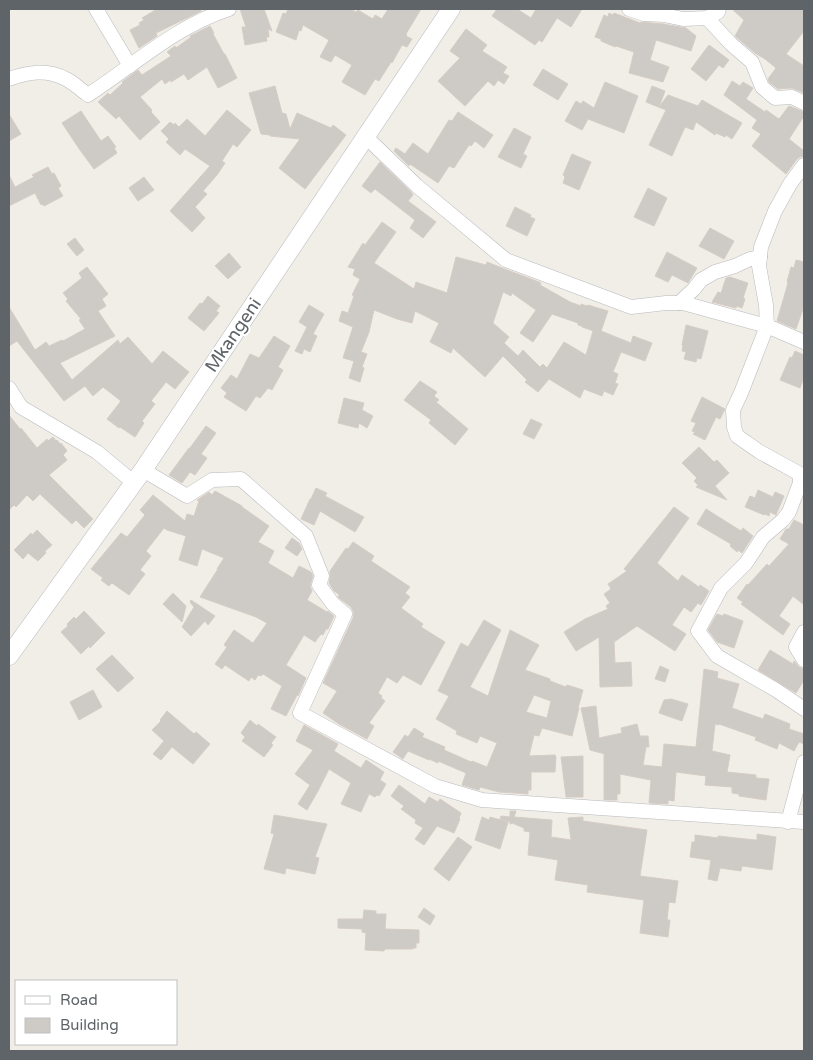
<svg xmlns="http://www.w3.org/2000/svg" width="813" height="1060" viewBox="0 0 813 1060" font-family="'Varela Round',sans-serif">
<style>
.building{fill:#cecac6;stroke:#d6cdc5;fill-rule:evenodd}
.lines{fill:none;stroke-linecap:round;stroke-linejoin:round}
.minor-casing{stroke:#b7babd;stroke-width:15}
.tertiary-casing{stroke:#b7babd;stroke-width:19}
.minor{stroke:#fff;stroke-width:14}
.tertiary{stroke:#fff;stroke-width:18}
.labels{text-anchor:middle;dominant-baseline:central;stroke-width:4;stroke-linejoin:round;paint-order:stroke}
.street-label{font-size:18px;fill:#5e6467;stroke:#fff}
</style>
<rect width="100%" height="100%" fill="#f1ede7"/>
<!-- building -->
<g class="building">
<path d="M157 9H200L201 11 156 33 157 36 139 48 130 30 140 25 139 23 144 20 142 18Z"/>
<path d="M240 9H264L272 31 268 29 269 37H266L267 41 245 45 242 27H246Z"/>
<path d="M288 9H350L356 12 358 10 373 19 375 15 382 19 388 9H421L406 34 407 35 406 36 412 39 407 47 402 45 392 63 391 62 379 81 375 79 365 95 342 82 352 65 335 55 331 62 320 57 329 40 303 25 301 31 299 30 296 40 276 32 283 13 286 14Z"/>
<path d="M497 9H517L531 18 536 9H582L571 27 557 18 542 42 539 40 535 45 492 16Z"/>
<path d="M732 9H804V31L786 54 804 66V93L792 88 778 89 769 82 768 79 776 68 765 59 755 53 735 36 744 20Z"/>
<path d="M609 13 613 15 614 13 640 23 641 22 663 24 686 28 696 36 691 51 656 40 650 60 669 67 663 82 629 73 634 52 616 46 615 47 601 41V39L595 37 604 15 608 17Z"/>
<path d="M210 26 214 33 213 34 224 54H225L237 78 218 88 207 67 188 80 184 74 171 82 170 80 165 84 162 79 140 97 152 110 151 112 160 122 140 140 119 116 116 119 98 102 108 93 110 95 123 83 122 82 138 70 142 75 171 56 167 52 175 46 176 48 191 37 190 36Z"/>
<path d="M466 29 487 45 482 51 507 67 503 73 509 76 504 84 498 80 494 86 488 81 465 106 438 81 460 58 450 51Z"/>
<path d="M709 45 729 60 723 68 719 65 706 81 691 69Z"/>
<path d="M543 69 568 84 558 100 533 85Z"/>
<path d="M732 81 740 86 743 82 753 88 746 99 765 112 766 110 779 119 789 106 804 112V116L789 139 804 151V156L800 157 797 159 786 174 752 146 761 134 752 128 757 120 724 95Z"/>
<path d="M605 82 638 96 624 133 588 119 582 130 565 121 576 101 581 104 583 101 594 108Z"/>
<path d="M275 86 282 113 286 114 290 129 297 113 331 128 333 125 346 135 305 189 279 168 300 139 270 136V135L261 134 249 93Z"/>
<path d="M652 86 665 91 659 107 668 95 698 106 702 100 742 123 732 139 726 135 725 137 716 133 715 135 696 122 693 130 685 127 672 156 649 145 666 110 646 102Z"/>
<path d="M227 110 251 130 237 147 233 144 222 161 225 163 217 175 203 191 207 194 195 207 205 218 192 232 170 211 210 166 185 149 180 155 166 142 169 139 161 131 170 122 174 125 175 123 179 127 187 119 205 136Z"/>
<path d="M81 111 101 141 108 136 116 147 114 148 117 153 94 169 80 150 62 123Z"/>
<path d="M458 112 493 135 484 148 475 141 471 146 469 145 454 168 449 166 438 183 410 164 409 166 394 151 396 148 405 154 413 143 428 154 449 120 452 121Z"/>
<path d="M9 114 21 134 9 141Z"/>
<path d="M514 128 531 137 523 154 527 156 521 168 498 157Z"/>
<path d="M572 154 591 162 579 190 563 183 565 177 563 175Z"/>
<path d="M380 162 412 193 413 195 408 201 436 222 423 238 410 228 415 220 375 189 371 193 362 186Z"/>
<path d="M48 167 52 174 54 173 61 186 58 188 63 196 44 206 42 204 41 205 35 193 9 206V175L15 187 34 177 32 175Z"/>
<path d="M144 177 154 190 138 201 129 188Z"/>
<path d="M648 188 667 198 654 226 634 217Z"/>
<path d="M515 207 531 215 530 217 535 219 527 236 506 226Z"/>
<path d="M382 222 396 232 374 263 414 289 416 282 447 293 456 257 486 265 487 262 502 268 539 282 541 283 540 285 570 302 581 306V304L587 306 588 305 608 311 601 331 631 343 633 336 652 343 645 361 621 352 613 372 618 374 615 383 618 384 613 395 604 391 602 396 584 389 580 398 549 379 538 392 525 382 527 380 503 356 485 377 453 348 451 353 430 342 439 323 415 311 412 323 397 319 374 310 369 332 361 352 367 354 362 367 364 368 360 382 349 378 354 361 343 358 353 327 339 321 342 311 348 313 354 296 352 295 360 279 353 275 355 269 348 267 363 243 365 245ZM503 292 511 296 512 293 536 310 520 333 533 342 552 314 578 323V325L582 326V327L591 330 593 331 586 355 564 342 547 368 543 364 540 367 523 350 518 356 504 343 509 337 493 323Z"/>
<path d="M710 228 734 241 724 259 699 246Z"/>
<path d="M75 238 84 250 77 256 67 244Z"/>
<path d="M667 252 697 268 688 283 672 275 668 282 655 276Z"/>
<path d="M229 253 241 267 228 279 215 266Z"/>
<path d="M796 260 804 262V306L796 329 777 321 788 283 787 282 791 267 794 268Z"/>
<path d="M87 267 108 294 102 299 106 306 98 311 115 336 60 363 72 380 118 340 120 344 128 337 152 364 163 351 189 372 175 389 166 382 151 401 155 404 142 421 144 423 135 437 120 427 119 428 107 419 121 401 103 387 93 396 85 386 64 401 17 341 9 346V307L35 350 46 342 49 346 62 340 63 341 85 329 79 320 81 319 66 301 68 299 63 293 82 278 79 273Z"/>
<path d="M730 277 748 283 743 298 745 299 742 308 737 306 736 308 712 302 718 292 721 293 726 278Z"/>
<path d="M208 296 220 306 216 311 219 313 204 331 188 318 200 303 202 304Z"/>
<path d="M309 305 324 314 313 334 317 336 310 352 304 349 302 354 295 351 307 327 299 322Z"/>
<path d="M686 325 708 331 701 359 697 358 696 362 684 359 686 352 682 351 683 346 682 345Z"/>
<path d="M274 336 290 346 278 367 283 370 272 390 268 388 260 398 256 396 246 411 224 397 227 393 221 388 231 375 237 379 250 354 259 358Z"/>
<path d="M795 351 804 355V377L800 388 780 380 790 357 792 358Z"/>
<path d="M420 381 437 392 434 396 439 400 436 402 468 429 455 445 429 423 431 420 404 400Z"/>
<path d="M702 397 725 409 720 419 716 417 705 440 693 434 695 432 692 431 696 423 691 421Z"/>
<path d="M344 398 364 403 362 410 373 416 367 428 359 423 358 428 338 423Z"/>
<path d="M9 415 20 429 21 428 37 448 47 439 48 441 53 437 56 441 57 440 60 444 61 443 67 451 63 455 67 460 49 475 93 519 84 528 76 520 72 524 40 494 33 501 27 495 16 507 14 505 9 510Z"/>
<path d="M531 419 542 424 534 439 523 434Z"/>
<path d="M206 426 216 433 201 454 207 458 195 475 190 472 182 483 169 475 189 448H190Z"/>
<path d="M699 447 714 462 717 460 729 473 715 486 727 500 696 487 698 485 694 481 697 478 682 463Z"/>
<path d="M316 488 327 493 325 496 364 517 355 532 320 511 314 525 301 519 310 499H311Z"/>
<path d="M758 490 773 497 775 492 784 496 776 515 770 512 769 516 765 514 764 515 745 507 750 496 755 498Z"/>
<path d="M215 491 242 506V507L269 526 258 542 274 551 268 563 293 578 299 566 311 572 313 576 310 586 312 591 307 600 327 612 328 611 334 616 328 629H326L323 635 321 634 315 642 304 635 286 665 306 678 298 696 297 695 286 716 271 709 282 686 263 674 261 676 258 675 255 680 251 677 249 681 225 665 222 669 215 664 227 647 224 645 234 630 253 643 267 623 256 617 200 597 218 569H217L224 558 202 549 197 566 179 560 186 536 167 530 164 528 146 551 151 556 140 570 145 574 129 595 112 583 109 586 101 580 103 578 91 569 121 533 127 537 145 515 140 510 153 495 185 521 187 514 194 516 199 501 197 500 209 492 212 495Z"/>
<path d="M674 507 689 518 657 563 678 581 682 575 699 587 700 585 709 591 701 605 698 603 691 612 684 607 672 625 686 634 675 651 637 626 614 642 615 663 631 662 632 686 600 687 599 637 576 651 564 632 585 619 608 609 606 606 610 603 604 594 611 589 608 584 627 571 624 569Z"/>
<path d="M706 509 741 531 743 528 753 536 742 553 738 550 737 552 730 546 731 544 697 524Z"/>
<path d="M794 520 804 525V605L793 596 779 616 790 624 783 635 741 604 743 602 737 598 747 584 748 585 767 564 769 566 789 544 780 539 786 529H789Z"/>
<path d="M37 530 52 545 45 551 46 553 38 561 28 553 23 559 14 550 31 533 32 535Z"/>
<path d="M292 538 299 543 302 549 297 556 285 548Z"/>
<path d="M353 542 374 556 371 561 410 587 405 593 410 597 401 608 423 624 421 627 445 642 421 685 403 675 397 683 387 677 378 693 382 696 381 698 385 701 369 723 374 726 367 739 339 724 323 713 337 691 323 683 353 618 354 613 351 607 339 598 338 596 340 595 334 591 329 583 330 578V571L346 548 348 549Z"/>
<path d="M173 593 186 606 182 622 163 604Z"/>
<path d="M191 600 215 616 208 625 205 621 191 636 182 627 194 607 190 602Z"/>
<path d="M84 611 105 633 90 648 89 646 81 654 61 632 68 626 67 624 74 617 76 619Z"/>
<path d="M717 614 723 616 724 614 743 621 734 648 717 642 708 630Z"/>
<path d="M484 620 501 630 470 687 488 696 510 630 539 645 525 670 550 679V681L566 687 567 685 583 690 578 708H579L572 736 542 728 539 736 534 735 529 756 555 755 556 757 555 772H531V790H528V794L499 792 480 787 479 790 462 785 466 773 438 761V763L429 759V760L408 751 403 759 393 752 405 735 408 737 414 728 424 734 422 737 445 747 444 750 471 762 472 761 487 767 497 743 480 736 477 743 456 734 457 731 436 719 449 696 438 691 461 643 468 647ZM534 695 551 701 547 718 526 712Z"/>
<path d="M770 650 793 664 794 661 799 667 804 669V680L796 693 758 670Z"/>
<path d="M112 655 134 678 118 692 96 669Z"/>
<path d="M660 666 669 670 665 682 655 679Z"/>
<path d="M704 669 718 672 717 678 739 684 732 708 763 719 765 714 790 724 789 729 804 734V744L799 742 794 751 779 743 777 749 755 740 756 737 719 724V725L715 724 712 751 730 755 727 772 756 775V778L769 779 766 800 739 796V794L732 793V787L705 785 706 776 676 772 674 801 668 800V804L649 803 651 780 620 774V794H617V800H604V754H605L590 750 581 708 596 706 599 738 622 733 621 728 637 724 640 736H648L649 747H646L643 765 662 767 664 744 696 747Z"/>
<path d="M93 690 102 707 79 720 70 702Z"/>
<path d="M671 699 688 704 682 721 659 713 664 700Z"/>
<path d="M167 711 194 734 196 732 210 744 193 764 172 747 161 760 153 754 164 741 152 730 161 721 160 720Z"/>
<path d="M250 720 257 726 258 724 276 737 271 743 273 745 264 757 242 741 245 737 241 733Z"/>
<path d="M304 725 338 744 334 751 361 768 366 760 384 772 380 780 386 784 379 796 377 795 375 797 369 794 361 812 341 804 351 783 329 769 318 791 307 810 298 804 310 785 295 774 313 750 296 741Z"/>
<path d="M583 756V797H566L561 757Z"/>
<path d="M399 785 425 804 429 797 438 802 440 799 461 813 459 818 460 819 454 833 437 826 424 845 415 839 423 828 415 823 416 820 401 809 404 806 391 796Z"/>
<path d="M510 811H516L514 817 552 820 551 837 571 840 568 818 583 817V821L647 830 640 876 678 881 675 903 669 902 667 920H670L668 937 640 933 644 900 587 892 588 885 555 880 558 860 528 855 530 832 524 831V828L512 823 511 824H510V822L500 819 501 816 510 817Z"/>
<path d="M274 815 327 824 315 857 319 858 315 874 286 868 285 874 264 869 274 834 271 833Z"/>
<path d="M482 817 489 820 490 817 508 822 500 849 475 840Z"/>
<path d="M757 834 776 837 772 870 742 866 741 871 720 868 717 881 708 879 711 860 690 857 692 842H695V835L718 838V836L755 840H757Z"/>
<path d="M458 837 472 847 449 881 434 869Z"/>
<path d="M424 908 435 916 430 925 418 917Z"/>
<path d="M364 910 376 911V914H386L385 929 419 930V943H416V948H413V949H385L384 951 365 950 366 933 362 932V929L338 928V919H363Z"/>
</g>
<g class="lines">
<defs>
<g id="minor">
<path d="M96 9 130 66"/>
<path d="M629 9 644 14 664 15 683 19 707 18 718 12 719 9"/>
<path d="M707 18 731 44 752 62 762 87 775 98 792 97 804 103"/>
<path d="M9 79C28 72 47 69 66 79 74 83 81 90 88 95 134 65 176 26 229 9"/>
<path d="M366 137 417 186 506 260 631 307 666 303H683L767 326 804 342"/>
<path d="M804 165 790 184 775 211 761 247 759 266 766 305 767 326 741 393 733 410 734 427 737 436 760 452 800 474V483L789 512 783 520 763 537 746 563 721 588 698 631 717 656 776 690 804 709"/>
<path d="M679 303 694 289 701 280 715 272 735 266 750 259 760 257"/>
<path d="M9 388 21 407 97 452 133 482"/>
<path d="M143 470 187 496 212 480 241 479 306 536 322 576 319 585 333 604 345 614 300 713 435 786 482 800 804 822"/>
<path d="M804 632 796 647 804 660"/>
<path d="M788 822 804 762"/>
</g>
<path id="tertiary" d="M9 656 143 470 451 9"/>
</defs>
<!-- minor casing -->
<use href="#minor" class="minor-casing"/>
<!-- tertiary casing -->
<use href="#tertiary" class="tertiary-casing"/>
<!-- minor -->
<use href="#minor" class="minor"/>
<!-- tertiary -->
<use href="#tertiary" class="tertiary"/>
</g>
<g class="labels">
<!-- street labels -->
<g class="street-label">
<text transform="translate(233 335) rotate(-56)">Mkangeni</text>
</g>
</g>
<!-- border -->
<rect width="813" height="1060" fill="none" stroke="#5e6467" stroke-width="20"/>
<!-- legend -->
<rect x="15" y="980" width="162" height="65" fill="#ffffff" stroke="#bfc1c2"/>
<rect x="25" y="996" width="25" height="8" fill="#ffffff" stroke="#bfc1c2"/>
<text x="60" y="1005" font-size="15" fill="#5e6467">Road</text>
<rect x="25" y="1018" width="25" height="15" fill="#cecac6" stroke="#bfc1c2"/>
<text x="60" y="1030" font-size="15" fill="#5e6467">Building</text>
</svg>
